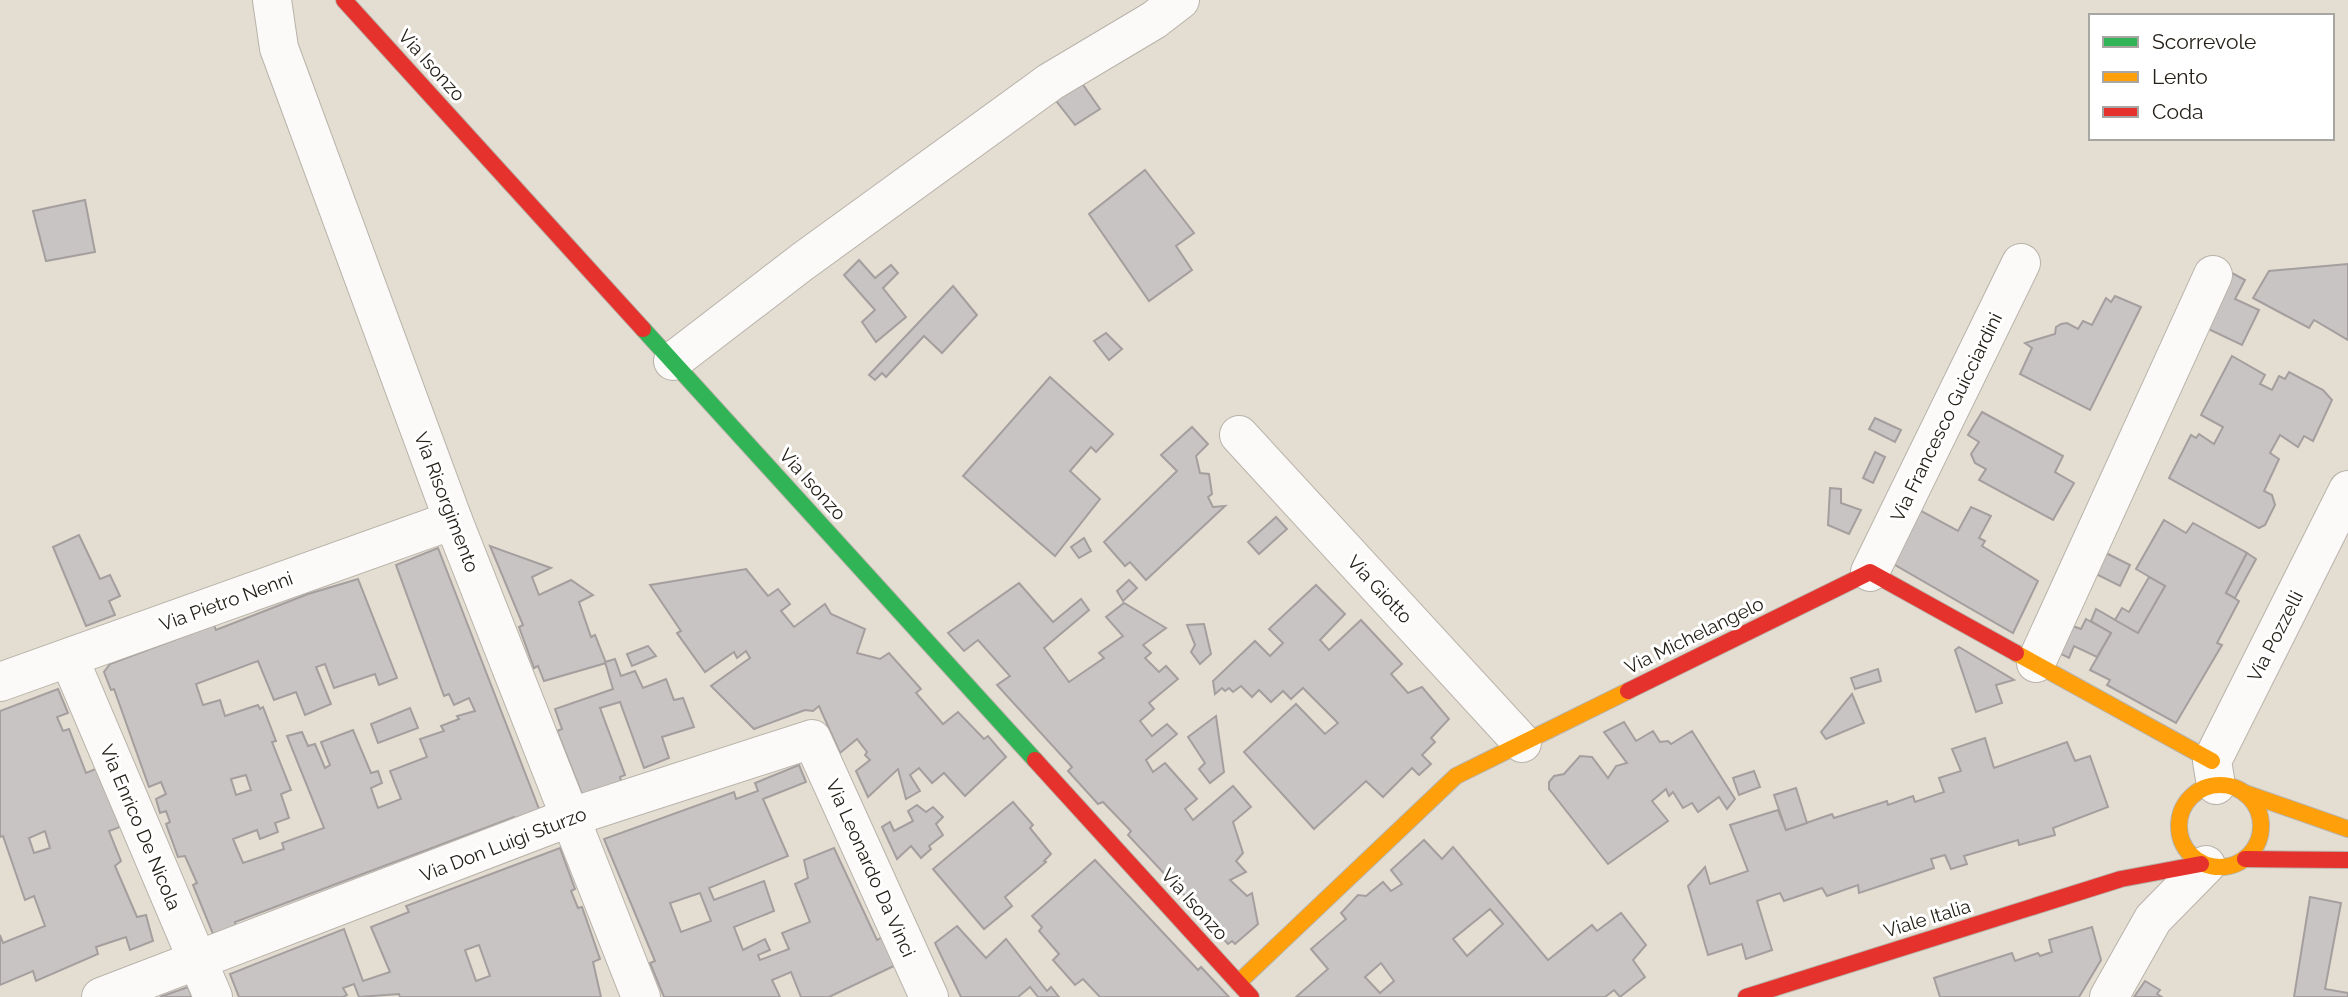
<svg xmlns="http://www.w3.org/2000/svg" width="2348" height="997" viewBox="0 0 2348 997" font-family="Raleway,sans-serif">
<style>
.building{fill:#c8c4c3;stroke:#a49f9e;stroke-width:2;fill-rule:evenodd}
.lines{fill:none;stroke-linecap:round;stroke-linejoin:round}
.street-casing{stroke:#b8b3aa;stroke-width:40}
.fast-casing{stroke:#b8b3aa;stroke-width:18}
.slow-casing{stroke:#b8b3aa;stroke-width:18}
.jam-casing{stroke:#b8b3aa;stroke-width:18}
.street{stroke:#fbfaf8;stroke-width:38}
.fast{stroke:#30b455;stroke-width:16}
.slow{stroke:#ff9f0a;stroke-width:16}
.jam{stroke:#e5322d;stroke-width:16}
.labels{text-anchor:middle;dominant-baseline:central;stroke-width:6;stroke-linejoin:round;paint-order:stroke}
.street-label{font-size:19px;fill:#252018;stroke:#fff}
</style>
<rect width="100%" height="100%" fill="#e4ddd2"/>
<!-- building -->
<g class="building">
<path d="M1079 79 1100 109 1075 125 1053 97Z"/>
<path d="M1145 170 1194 233 1176 246 1192 270 1149 301 1089 214Z"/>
<path d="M85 200 95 252 46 261 33 211Z"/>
<path d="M859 260 875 278 891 265 898 273 883 288 906 317 876 342 862 322 875 310 844 275Z"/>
<path d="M2348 264V340L2314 320 2309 328 2253 298 2269 271Z"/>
<path d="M2230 272 2245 280 2235 299 2259 310 2242 345 2204 327Z"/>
<path d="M953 286 977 315 942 353 924 336 886 377 882 373 875 380 869 375Z"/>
<path d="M2115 296 2141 307 2090 410 2020 374 2032 348 2025 343 2055 334 2056 327 2061 324 2067 323 2078 329 2083 321 2092 325 2106 298 2111 302Z"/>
<path d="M1106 333 1122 349 1109 360 1094 341Z"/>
<path d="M2232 356 2265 375 2260 384 2272 390 2279 376 2285 379 2289 372 2323 390 2332 400 2313 441 2304 436 2298 447 2280 435 2270 453 2279 459 2264 491 2272 495 2275 505 2265 525 2259 528 2169 478 2191 435 2196 438 2199 434 2214 444 2223 427 2201 415Z"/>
<path d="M1050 377 1113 434 1096 452 1091 447 1070 471 1100 499 1055 556 963 476Z"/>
<path d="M1982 412 2063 456 2055 472 2074 483 2053 520 1979 480 1986 469 1975 463 1971 454 1979 442 1968 435Z"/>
<path d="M1875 418 1901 430 1895 442 1869 429Z"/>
<path d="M1192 427 1208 444 1196 456 1200 473 1209 474 1212 494 1208 497 1213 507 1225 506 1146 580 1130 562 1125 566 1104 542 1177 471 1161 455Z"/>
<path d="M1875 452 1885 457 1873 483 1863 478Z"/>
<path d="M1830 488 1841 489V503L1861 510 1849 534 1828 525Z"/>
<path d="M1912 506 1958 531 1971 507 1991 516 1979 538 1985 541 1982 546 2038 581 2013 633 1890 562Z"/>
<path d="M1276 517 1287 529 1259 554 1248 542Z"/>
<path d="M2164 520 2186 533 2193 523 2247 553 2226 593 2239 601 2217 643 2222 645 2176 723 2107 685 2110 680 2090 670 2111 633 2091 621 2096 609 2138 633 2165 586 2136 569Z"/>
<path d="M79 535 100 579 110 575 120 596 109 601 115 615 86 626 53 547Z"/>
<path d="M1084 538 1091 551 1079 558 1071 547Z"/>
<path d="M490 546 551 568 532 577 539 595 571 580 593 595 579 602 591 637 595 635 606 663 544 681 538 666 534 668 519 627 523 625Z"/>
<path d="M438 548 539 809 516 822 514 817 235 922 236 926 213 934 193 885 197 883 185 856 178 857 166 824 170 822 166 811 160 813 156 799 166 794 161 782 149 787 114 689 111 690 104 672 110 664 214 625 216 630 308 594 358 579 397 678 379 685 375 674 334 688 325 664 316 667 331 704 305 715 296 692 274 700 258 661 196 684 203 705 220 700 225 716 258 705 260 709 263 707 276 741 272 742 291 790 281 794 289 818 275 823 278 832 260 839 257 830 233 839 243 863 284 849 282 843 324 828 287 736 302 732 308 746 315 744 325 768 330 765 321 742 353 730 371 773 378 771 382 783 371 788 378 808 401 799 390 771 427 757 420 739 444 731 441 726 459 719 457 716 475 711 469 698 454 705 449 694 444 696 396 565ZM246 775 251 790 236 795 231 779Z"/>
<path d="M2102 551 2130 565 2120 586 2092 572Z"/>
<path d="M2247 553 2256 559 2235 598 2226 593Z"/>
<path d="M746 569 768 596 778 589 790 604 781 611 794 627 825 604 831 614 865 629 857 653 880 659 889 653 921 689 916 693 943 724 958 712 984 739 988 736 1006 757 965 796 944 773 932 783 919 768 910 775 920 791 906 799 898 769 868 797 856 771 870 760 865 755 867 752 857 739 840 753 819 706 813 711 805 710 754 729 711 686 750 658 746 651 737 658 734 652 705 672 677 633 681 631 650 585Z"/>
<path d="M2149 577 2165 586 2138 633 2115 620 2122 608 2129 612Z"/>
<path d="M1129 580 1137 588 1123 601 1117 591Z"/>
<path d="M1019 583 1053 622 1081 599 1089 610 1044 648 1069 682 1104 658 1099 653 1123 636 1106 617 1124 603 1166 628 1143 645 1151 653 1145 658 1159 672 1166 666 1178 679 1149 703 1154 709 1140 721 1152 736 1167 724 1177 734 1146 760 1153 772 1165 763 1197 799 1185 809 1193 820 1233 786 1251 807 1233 822 1243 853 1236 861 1246 872 1230 880 1247 896 1252 893 1258 924 1235 944 1232 941 1228 944 1217 932 1220 929 1191 896 1188 899 1128 835 1131 831 1103 802 1098 804 1068 771 1072 767 997 685 1010 676 978 640 964 651 948 633Z"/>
<path d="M1316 585 1345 614 1320 640 1329 650 1361 620 1402 664 1391 674 1408 693 1422 687 1449 719 1431 738 1435 742 1422 755 1431 764 1419 775 1412 768 1383 797 1366 781 1314 829 1244 752 1296 704 1325 734 1338 723 1303 688 1291 699 1283 691 1271 702 1259 690 1252 697 1241 686 1233 692 1229 688 1225 691 1222 688 1215 694 1213 681 1255 641 1270 656 1283 643 1269 629Z"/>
<path d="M2086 619 2111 633 2097 657 2074 646 2069 658 2055 651 2067 624 2081 629Z"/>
<path d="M1204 624 1211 654 1200 664 1191 652 1195 645 1187 625Z"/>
<path d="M648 646 656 656 632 666 627 654Z"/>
<path d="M1959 647 2014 680 1996 685 2002 703 1976 712 1955 650Z"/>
<path d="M615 659 621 676 635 671 643 688 666 679 674 700 683 698 694 727 662 737 669 758 644 768 620 702 600 708 625 775 620 777 622 784 583 797 557 731 562 729 555 709 613 689 605 662Z"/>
<path d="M1878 669 1881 681 1855 689 1851 678Z"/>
<path d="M58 689 68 713 57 717 63 731 69 729 86 773 98 768 120 827 109 831 121 861 115 866 137 917 146 915 153 941 130 950 126 937 96 947 98 954 36 981 33 971 0 985V935L3 943 45 926 34 896 25 900 3 836 0 837V711ZM45 831 50 848 34 853 29 838Z"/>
<path d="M1852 694 1864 723 1826 739 1821 732Z"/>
<path d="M410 708 418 728 378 743 371 724Z"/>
<path d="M1216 716 1224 772 1210 783 1199 769 1205 763 1188 737Z"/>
<path d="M1624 722 1636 741 1653 731 1660 742 1668 741 1671 744 1692 731 1735 799 1727 809 1719 797 1698 812 1692 803 1683 808 1673 792 1669 796 1666 789 1652 801 1668 821 1608 864 1549 789V782L1554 776 1564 774 1580 756 1592 757 1608 778 1616 766 1627 763 1604 732Z"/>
<path d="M1985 738 1994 768 2067 742 2075 761 2090 756 2108 807 2053 828 2055 835 2019 845 2018 840 1964 856 1967 864 1951 869 1945 855 1931 859 1934 868 1859 893 1858 885 1827 896 1822 888 1784 901 1780 893 1757 901 1772 950 1746 959 1742 944 1708 955 1688 886 1705 867 1710 884 1748 871 1730 825 1778 810 1786 830 1832 814 1834 818 1887 801 1888 805 1913 796 1915 802 1944 792 1939 778 1961 771 1952 749Z"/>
<path d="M799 765 806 782 763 799 788 856 709 888 714 900 764 881 774 911 734 927 743 950 765 939 770 950 758 955 760 960 789 949 782 933 810 922 795 884 808 878 804 860 834 848 877 940 884 936 896 965 829 997H801L791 972 772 980 780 997H664L650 963 655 961 604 839 734 792 736 799 758 791 755 783ZM700 893 711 921 681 932 670 903Z"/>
<path d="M1754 771 1760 787 1739 795 1733 778Z"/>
<path d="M1796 788 1807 823 1786 830 1774 795Z"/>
<path d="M1013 802 1033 825 1030 828 1051 854 1044 861 1046 862 1005 897 1012 906 984 929 933 869Z"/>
<path d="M917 805 926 812 933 807 943 817 936 824 943 835 929 846 931 849 921 858 911 846 897 859 882 827 890 822 894 831 913 821 908 811Z"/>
<path d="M1424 840 1442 859 1453 847 1548 960 1592 925 1597 931 1621 913 1646 945 1633 960 1645 977 1620 997 1614 990 1605 997H1296L1328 969 1311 949 1346 919 1341 913 1358 895 1366 896 1383 882 1391 891 1402 884 1391 870ZM1490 909 1503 924 1467 956 1453 939ZM1381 963 1394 981 1380 993 1365 977Z"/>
<path d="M560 848 575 889 571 891 578 908 582 907 600 959 593 962 601 997H400L399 994 359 997 354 984 343 988 347 995 343 997H239L230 974 344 929 363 981 390 972 371 927 409 912 406 906ZM479 945 490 976 476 981 465 950Z"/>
<path d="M1095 860 1198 970 1201 967 1229 997H1100L1083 979 1075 985 1053 960 1059 954 1039 931 1042 927 1032 916Z"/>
<path d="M2310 897 2341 903 2325 989 2348 993V997H2294Z"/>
<path d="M957 926 986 958 1006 939 1047 991 1051 987 1059 997H1038L1030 987 1018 997H961L935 943Z"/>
<path d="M2092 927 2101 960 2079 997H1940L1934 978 2012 953 2015 961 2038 953 2040 956 2052 952 2049 940Z"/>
<path d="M2145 981 2160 990 2157 994 2162 997H2134Z"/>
<path d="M188 987 192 997H160Z"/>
</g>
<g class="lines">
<defs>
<g id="street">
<path d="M272 0 279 48 453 520 641 997"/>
<path d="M673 361 802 262 1050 82 1154 20 1180 0"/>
<path d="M1239 435 1522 743"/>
<path d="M1870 572 2021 263"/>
<path d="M69 658 213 997"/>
<path d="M2036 663 2213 275"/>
<path d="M0 682 453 520"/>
<path d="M2216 785 2212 761 2348 490"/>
<path d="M101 997 568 818 812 739 929 997"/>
<path d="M2109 997 2153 919 2206 865"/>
</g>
<path id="fast" d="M643 329 1035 760"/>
<g id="slow">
<path d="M2016 653 2212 761"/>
<circle cx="2220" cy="826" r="41"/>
<path d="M2245 793 2348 829"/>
<path d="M1238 983 1456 776 1628 691"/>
</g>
<g id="jam">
<path d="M344 0 643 329"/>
<path d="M1628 691 1870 572 2016 653"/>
<path d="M1035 760 1251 997"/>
<path d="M2245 859 2348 860"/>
<path d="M1746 997 2121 879 2201 864"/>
</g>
</defs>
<!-- street casing -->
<use href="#street" class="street-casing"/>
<!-- fast casing -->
<use href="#fast" class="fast-casing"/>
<!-- slow casing -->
<use href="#slow" class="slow-casing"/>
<!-- jam casing -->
<use href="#jam" class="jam-casing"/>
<!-- street -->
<use href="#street" class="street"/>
<!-- fast -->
<use href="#fast" class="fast"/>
<!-- slow -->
<use href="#slow" class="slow"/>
<!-- jam -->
<use href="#jam" class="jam"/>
</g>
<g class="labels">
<!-- street labels -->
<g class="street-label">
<text transform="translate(432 65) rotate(48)">Via Isonzo</text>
<text transform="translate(1946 417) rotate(-64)">Via Francesco Guicciardini</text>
<text transform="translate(813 484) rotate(48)">Via Isonzo</text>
<text transform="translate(447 502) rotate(69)">Via Risorgimento</text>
<text transform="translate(1380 589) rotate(47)">Via Giotto</text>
<text transform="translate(226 601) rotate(-20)">Via Pietro Nenni</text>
<text transform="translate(1694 635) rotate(-26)">Via Michelangelo</text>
<text transform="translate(2275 636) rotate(-63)">Via Pozzelli</text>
<text transform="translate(141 827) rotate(67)">Via Enrico De Nicola</text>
<text transform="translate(503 844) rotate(-21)">Via Don Luigi Sturzo</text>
<text transform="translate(871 868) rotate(66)">Via Leonardo Da Vinci</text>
<text transform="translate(1195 904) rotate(48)">Via Isonzo</text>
<text transform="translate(1927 918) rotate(-17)">Viale Italia</text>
</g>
</g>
<!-- legend -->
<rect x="2089" y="14" width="245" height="126" fill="#ffffff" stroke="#a8a6a3" stroke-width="2"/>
<rect x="2103" y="37" width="35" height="10" fill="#30b455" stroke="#a8a6a3" stroke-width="2"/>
<text x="2152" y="49" font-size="21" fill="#252018">Scorrevole</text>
<rect x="2103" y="72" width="35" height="10" fill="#ff9f0a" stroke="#a8a6a3" stroke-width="2"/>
<text x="2152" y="84" font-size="21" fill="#252018">Lento</text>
<rect x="2103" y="107" width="35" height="10" fill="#e5322d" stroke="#a8a6a3" stroke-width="2"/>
<text x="2152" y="119" font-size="21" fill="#252018">Coda</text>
</svg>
